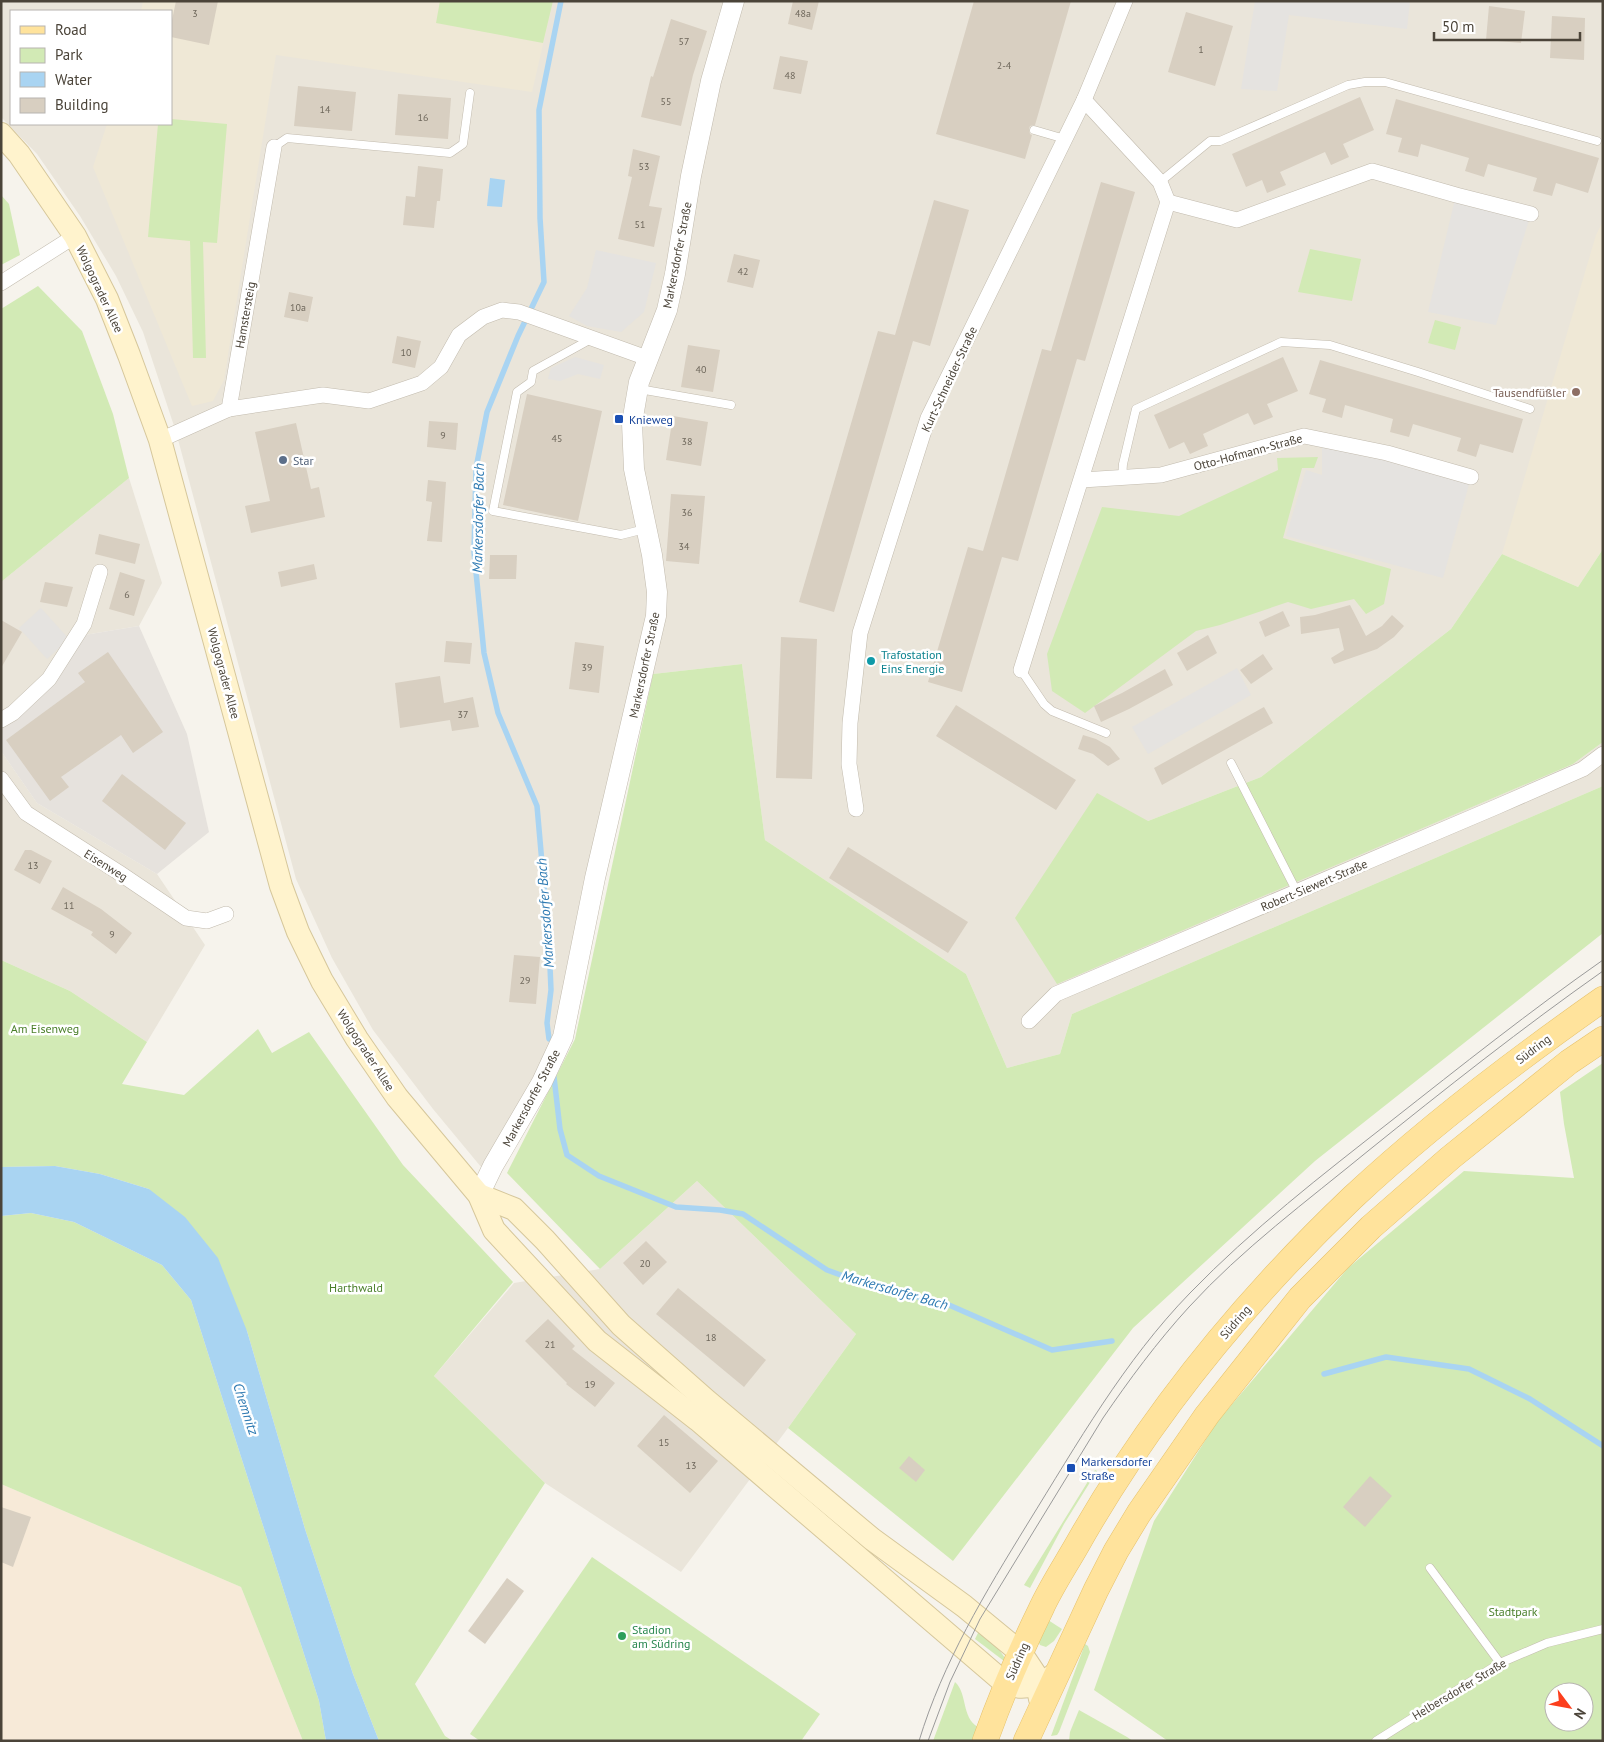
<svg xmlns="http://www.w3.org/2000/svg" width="1604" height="1742" viewBox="0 0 1604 1742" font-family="'PT Sans',sans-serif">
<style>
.residential{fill:#eae5da;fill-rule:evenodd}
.commercial{fill:#f7ead8}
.industrial{fill:#e6e2dd}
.education{fill:#efe8d6}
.green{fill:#d2eab5;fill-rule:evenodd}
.parking{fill:#e5e3e0}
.water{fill:#a9d4f2}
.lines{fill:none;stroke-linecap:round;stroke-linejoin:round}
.stream{stroke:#a9d4f2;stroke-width:5.5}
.building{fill:#d8cfc1}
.service-casing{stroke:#c2bbae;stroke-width:9}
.minor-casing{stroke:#c2bbae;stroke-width:16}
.tertiary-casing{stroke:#c2bbae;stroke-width:21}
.secondary-casing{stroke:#d6c79b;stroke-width:24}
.primary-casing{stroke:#e6c16a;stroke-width:26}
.service{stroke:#fff;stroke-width:8}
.minor{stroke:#fff;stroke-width:15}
.tertiary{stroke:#fff;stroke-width:20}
.secondary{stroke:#fff3cd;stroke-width:22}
.primary{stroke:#ffe39c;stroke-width:25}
.tram{stroke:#9a9a9a;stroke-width:1}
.education-dot{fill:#8d6e63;stroke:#fff;stroke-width:2}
.transit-dot{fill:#1a4fb4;stroke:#fff;stroke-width:2}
.service-dot{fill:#5c6f8a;stroke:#fff;stroke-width:2}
.culture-dot{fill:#0f9aa8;stroke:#fff;stroke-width:2}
.leisure-dot{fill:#2e9e5b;stroke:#fff;stroke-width:2}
.labels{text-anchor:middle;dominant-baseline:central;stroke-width:5;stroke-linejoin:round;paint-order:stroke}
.number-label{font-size:10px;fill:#6e675b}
.street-label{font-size:12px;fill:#4b4439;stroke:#fff}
.education-label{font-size:12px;fill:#785e54;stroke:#fff;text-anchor:end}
.transit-label{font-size:12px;fill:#164399;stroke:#fff;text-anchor:start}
.service-label{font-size:12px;fill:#4e5e75;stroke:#fff;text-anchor:start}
.culture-label{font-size:12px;fill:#0d838f;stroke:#fff;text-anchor:start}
.park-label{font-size:12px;fill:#4a7f2a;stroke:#fff}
.leisure-label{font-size:12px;fill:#27864d;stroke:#fff;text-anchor:start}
.water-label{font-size:14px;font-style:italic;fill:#2e7ab2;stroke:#fff}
</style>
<rect width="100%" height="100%" fill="#f6f3ec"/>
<!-- residential -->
<g class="residential">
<path d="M1 1H730L673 274 635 381 656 593 561 1036 491 1179 433 1109 373 1030 332 958 296 879 176 432 143 332 116 276 80 216 37 154 1 117ZM11 11H171V124H11Z"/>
<path d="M736 1H1603V549L1502 554 1451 629 1261 777 1148 821 1057 983 1573 764 1603 742V786L1072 1014 1060 1054 1007 1068 966 974 765 840 742 664 653 674 647 671 660 611 635 421Z"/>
<path d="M129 478 162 583 139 626 72 637 33 691 1 715V582Z"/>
<path d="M1 751 37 803 157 874 205 945 147 1042 70 991 1 960Z"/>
<path d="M697 1181 856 1334 788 1428 681 1572 545 1483 434 1376 514 1283 600 1269Z"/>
</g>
<!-- commercial -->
<path class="commercial" d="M1 1484 241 1587 303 1741H1Z"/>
<!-- industrial -->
<path class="industrial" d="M139 626 187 734 209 832 157 874 37 803 1 751V715L33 691 72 637Z"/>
<!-- education -->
<g class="education">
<path d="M143 1H553L532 92 276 55 224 380 213 401 192 406 93 167 107 124H171V11H141Z"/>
<path d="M1603 221V549L1578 587 1502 554 1596 235Z"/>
</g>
<!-- green -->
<g class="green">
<path d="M440 1H553L543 43 436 23Z"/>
<path d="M171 119 227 124 217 243 203 242 206 358H193L190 241 148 237 158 124H171Z"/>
<path d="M1 195 9 204 20 255 1 265Z"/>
<path d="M1310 249 1361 259 1352 301 1298 292Z"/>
<path d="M38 286 82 331 113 414 129 478 1 582V309Z"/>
<path d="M1435 320 1461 327 1455 350 1428 343Z"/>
<path d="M1318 457 1314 468H1302L1283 538 1391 569 1384 604 1366 614 1354 599 1311 609 1288 602 1220 625 1196 631 1085 713 1052 691 1047 654 1102 507 1179 516 1278 470 1277 458Z"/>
<path d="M1603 549V742L1573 764 1057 984 1015 918 1097 793 1148 821 1261 777 1451 629 1502 554 1578 587Z"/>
<path d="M742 664 765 840 966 974 1007 1068 1060 1054 1072 1014 1603 786V933L1315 1161 1133 1328 953 1561 788 1428 856 1334 697 1181 600 1269 507 1173 575 1039 653 674Z"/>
<path d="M1 960 70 991 147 1042 122 1084 184 1095 258 1029 272 1053 309 1032 403 1165 513 1282 434 1376 545 1483 415 1684 445 1736 453 1741H379L353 1674 305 1529 247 1331 149 1189 100 1174 55 1166 1 1167Z"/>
<path d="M1603 1063V1741H1168L1094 1690 1154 1521 1217 1422 1348 1268 1464 1171 1574 1178 1564 1124 1560 1092ZM1554 1692H1584V1722H1554Z"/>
<path d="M31 1213 74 1222 162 1265 191 1300 319 1701 326 1741H303L241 1587 1 1484V1216Z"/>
<path d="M1095 1470 1097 1471 1064 1524 1030 1588 1024 1585Z"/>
<path d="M592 1557 820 1714 801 1741H480L470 1734Z"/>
<path d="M1048 1620 1062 1629 1054 1641 1046 1647 1040 1645 1038 1641Z"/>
<path d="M979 1631 995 1644 1005 1658 1004 1661 975 1639Z"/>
<path d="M1085 1644 1088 1646 1090 1652 1059 1732 1057 1735 1051 1736Z"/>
<path d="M955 1682C968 1694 961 1717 978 1727L973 1741H933Z"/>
<path d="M1079 1710 1127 1737 1133 1741H1069L1070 1732Z"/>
</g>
<!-- parking -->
<g class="parking">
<path d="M1255 1H1410L1407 29 1289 15 1277 91 1241 89Z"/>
<path d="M1456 195 1531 214 1496 325 1428 312Z"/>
<path d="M596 250 656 263 644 312 621 332 587 326 569 316 587 288Z"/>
<path d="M575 357 604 365 600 379 578 374 560 381 548 379 551 368Z"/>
<path d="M1322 439 1471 477 1443 578 1286 536 1306 470 1322 475Z"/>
<path d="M41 608 69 639 47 659 19 628Z"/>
<path d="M1237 668 1251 695 1148 754 1132 727Z"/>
</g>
<!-- water -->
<g class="water">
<path d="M490 178 505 180 502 207 487 206Z"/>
<path d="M55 1166 100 1174 149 1189 185 1217 218 1258 247 1331 305 1529 353 1674 379 1741H326L319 1701 191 1300 162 1265 74 1222 31 1213 1 1216V1167Z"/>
</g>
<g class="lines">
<!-- stream -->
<g class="stream">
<path d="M549 1039 547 1023 551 990 549 943 537 806 498 713 484 653 474 552 476 468 487 412 518 336 544 282 540 218 539 110 561 1"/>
<path d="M554 1077 560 1129 567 1155 599 1176 676 1207 720 1210 743 1214 827 1270 857 1281 949 1305 1052 1350 1112 1341"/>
<path d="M1324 1374 1386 1357 1469 1369 1530 1399 1603 1446"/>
</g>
</g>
<!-- building -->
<g class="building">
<path d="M176 1H218L209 45 171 37V25Z"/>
<path d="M793 1H819L812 30 788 24Z"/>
<path d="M974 1H1071L1035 125 1030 126 1029 129 1030 134 1032 135 1025 159 936 134Z"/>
<path d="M1489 6 1525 11 1521 43 1486 40Z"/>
<path d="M1186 12 1233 26 1215 86 1168 72Z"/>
<path d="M1552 16 1585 18 1584 60 1550 58Z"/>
<path d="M671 19 707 31 693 75 681 126 641 117 651 76 653 77Z"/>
<path d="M780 56 808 61 801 94 773 89Z"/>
<path d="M298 86 356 92 352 131 294 126Z"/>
<path d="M398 94 451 98 448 139 395 135Z"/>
<path d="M1360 97 1374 130 1343 144 1349 157 1331 165 1325 152 1280 172 1286 185 1267 193 1262 180 1246 187 1232 154Z"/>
<path d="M1396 99 1599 158 1588 193 1556 183 1552 196 1533 191 1537 178 1488 164 1484 177 1465 171 1469 158 1421 144 1418 157 1398 152 1402 138 1386 134Z"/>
<path d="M633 149 660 156 649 206 662 208 654 247 618 239 632 177 628 176Z"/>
<path d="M418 166 443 169 440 201H437L434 228 403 225 406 196 415 197Z"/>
<path d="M1101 182 1135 192 1085 361 1077 359 1018 561 1002 557 962 692 928 682 968 547 983 551 1042 349 1051 351Z"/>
<path d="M934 200 969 210 930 346 913 341 834 612 799 602 878 331 895 335Z"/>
<path d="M734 254 760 260 753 288 727 282Z"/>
<path d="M289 292 313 297 308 322 284 317Z"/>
<path d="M397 336 421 341 415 368 392 363Z"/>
<path d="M688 345 720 350 713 392 681 387Z"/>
<path d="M1283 357 1298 391 1267 404 1273 417 1254 425 1248 413 1203 434 1208 446 1190 454 1184 442 1169 449 1154 415Z"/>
<path d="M1320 360 1523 419 1513 453 1480 444 1476 457 1457 451 1461 438 1413 424 1409 437 1390 432 1393 419 1345 405 1342 418 1322 412 1326 399 1309 394Z"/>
<path d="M527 394 602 411 578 521 503 505Z"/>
<path d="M673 416 708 422 701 466 666 460Z"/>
<path d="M429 421 458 423 456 450 427 447Z"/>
<path d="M296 423 311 489 319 487 325 517 251 533 245 506 270 501 255 432Z"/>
<path d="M428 480 446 482 442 542 427 541 432 502 426 501Z"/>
<path d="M671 494 705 496 699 564 666 561Z"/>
<path d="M99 534 140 544 135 564 95 554Z"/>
<path d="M490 555H517L516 579H489Z"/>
<path d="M314 564 317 579 281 587 278 572Z"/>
<path d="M120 572 145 580 134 616 109 609Z"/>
<path d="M45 582 73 587 67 607 40 602Z"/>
<path d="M1350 605 1366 636 1382 626 1392 615 1404 626 1394 637 1377 649 1334 664 1331 658 1344 650 1339 628 1301 634 1300 617 1315 615Z"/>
<path d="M1283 611 1290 626 1265 637 1259 622Z"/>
<path d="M1 620 22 632 1 668Z"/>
<path d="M1208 635 1217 653 1187 671 1177 653Z"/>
<path d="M781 637 817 639 812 779 776 778Z"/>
<path d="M446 641 472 643 470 664 444 662Z"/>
<path d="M575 642 604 646 599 693 569 689Z"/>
<path d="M108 652 163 732 133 753 121 735 61 777 69 787 50 801 6 740 85 682 78 673Z"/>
<path d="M1263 654 1273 669 1251 684 1240 670Z"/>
<path d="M1165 669 1173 685 1129 709 1101 722 1094 706 1122 693Z"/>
<path d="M440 676 444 703 473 697 479 727 452 731 450 720 400 728 395 683Z"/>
<path d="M956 705 1076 780 1056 810 936 736Z"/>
<path d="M1264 707 1273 723 1162 785 1154 768Z"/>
<path d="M1083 735 1096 739 1110 747 1120 759 1108 766 1093 754 1078 749Z"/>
<path d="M122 774 186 823 165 850 102 801Z"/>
<path d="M848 847 968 922 948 953 829 878Z"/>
<path d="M25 850H31L52 861 40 884 14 870Z"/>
<path d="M63 887 101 909 132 933 116 954 91 935 93 932 51 909Z"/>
<path d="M514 955 540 957 536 1004 509 1002Z"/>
<path d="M646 1241 667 1262 643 1285 623 1263Z"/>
<path d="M678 1288 766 1360 744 1387 656 1314Z"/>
<path d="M548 1319 575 1346 572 1349 615 1383 595 1407 566 1384 567 1383 525 1341Z"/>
<path d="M664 1415 718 1461 690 1493 637 1446Z"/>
<path d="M909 1456 925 1470 916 1482 899 1468Z"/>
<path d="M1370 1476 1392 1496 1365 1527 1343 1507Z"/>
<path d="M1 1507 31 1517 13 1567 1 1562Z"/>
<path d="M507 1578 524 1591 485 1644 468 1631Z"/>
</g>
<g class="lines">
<defs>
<g id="service">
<path d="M1034 130 1065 139"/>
<path d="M274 147 287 138 450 153 463 144 470 93"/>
<path d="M1160 182 1210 141H1220L1348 85 1365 82H1385L1597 141"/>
<path d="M591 339 533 371 531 382 517 392 493 511 621 535 645 529"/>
<path d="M639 389 731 405"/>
<path d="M1122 478 1123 464 1136 409 1281 342 1330 345 1418 372 1530 409"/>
<path d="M1021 670 1044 704 1052 711 1106 733"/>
<path d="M1231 763 1297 892"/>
<path d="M1430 1568 1500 1663"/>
<path d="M1376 1741 1500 1663 1547 1643 1603 1629"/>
</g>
<g id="minor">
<path d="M1168 202 1237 220 1372 171 1456 195 1531 214"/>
<path d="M1 283 75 236"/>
<path d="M229 409 323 395 369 401 422 383 441 367 459 335 483 317 502 310 519 312 647 358"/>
<path d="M160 440 229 409 274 147"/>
<path d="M1082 480 1161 475 1304 436 1387 453 1471 477"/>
<path d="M1021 670 1168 202 1160 182 1084 100"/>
<path d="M1 720 13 713 49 679 84 624 100 572"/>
<path d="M1 779 26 813 118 872 186 918 207 921 226 914"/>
<path d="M856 809 849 764 850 723 860 633 928 418 1084 100 1125 1"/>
<path d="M1029 1021 1056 994 1496 807 1583 769 1603 754"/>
</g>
<path id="tertiary" d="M479 1195 493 1166 542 1082 563 1037 595 878 656 616 657 592 652 555 634 469 632 423 639 382 667 310 675 274 691 176 711 81 734 1"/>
<g id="secondary">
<path d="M1 134 19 154 75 236 107 299 129 355 160 440 281 886 298 932 322 981 357 1039 397 1097 479 1195 494 1230 597 1341 698 1420 1007 1685C1026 1689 1040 1686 1055 1674"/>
<path d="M479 1195 514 1209 545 1240 621 1325 707 1401 872 1539 964 1606 1021 1653 1035 1674 1040 1699"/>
</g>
<g id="primary">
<path d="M985 1741C1001 1696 1020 1652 1041 1609 1051 1587 1065 1566 1077 1545 1150 1416 1245 1300 1352 1198 1430 1125 1516 1060 1603 999"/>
<path d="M1026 1741 1096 1590 1116 1551 1139 1513 1207 1415 1300 1298 1371 1227 1450 1158 1569 1062 1603 1039"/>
</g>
</defs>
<!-- service casing -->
<use href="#service" class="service-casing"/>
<!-- minor casing -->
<use href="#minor" class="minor-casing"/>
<!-- tertiary casing -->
<use href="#tertiary" class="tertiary-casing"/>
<!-- secondary casing -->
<use href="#secondary" class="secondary-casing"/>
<!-- primary casing -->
<use href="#primary" class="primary-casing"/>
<!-- service -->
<use href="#service" class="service"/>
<!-- minor -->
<use href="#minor" class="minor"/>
<!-- tertiary -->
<use href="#tertiary" class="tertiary"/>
<!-- secondary -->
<use href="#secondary" class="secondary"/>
<!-- primary -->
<use href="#primary" class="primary"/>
<!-- tram -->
<g class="tram">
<path d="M919 1741C943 1662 985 1593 1028 1523 1077 1444 1124 1361 1190 1293 1251 1230 1322 1175 1391 1121 1461 1066 1530 1011 1603 960"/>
<path d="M928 1741 950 1682 980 1619 1103 1418C1129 1380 1157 1342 1189 1307 1242 1249 1307 1201 1368 1151 1445 1089 1522 1028 1603 971"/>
</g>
</g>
<!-- markers -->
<circle class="education-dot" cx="1576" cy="392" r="5"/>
<g class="transit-dot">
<rect x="614" y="414" width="10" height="10" rx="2.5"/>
<rect x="1066" y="1463" width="10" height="10" rx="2.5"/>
</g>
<circle class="service-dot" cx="283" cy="460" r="5"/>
<circle class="culture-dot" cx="871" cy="661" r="5"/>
<circle class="leisure-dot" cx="622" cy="1636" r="5"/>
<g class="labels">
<!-- number labels -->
<g class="number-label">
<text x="195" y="13">3</text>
<text x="803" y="13">48a</text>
<text x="684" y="41">57</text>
<text x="1201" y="49">1</text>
<text x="1004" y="65">2-4</text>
<text x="790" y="75">48</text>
<text x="666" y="101">55</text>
<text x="325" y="109">14</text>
<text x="423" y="117">16</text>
<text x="644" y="166">53</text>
<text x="640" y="224">51</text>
<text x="743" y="271">42</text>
<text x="298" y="307">10a</text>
<text x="406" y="352">10</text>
<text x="701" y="369">40</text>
<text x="443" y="435">9</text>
<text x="557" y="438">45</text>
<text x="687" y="441">38</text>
<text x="687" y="512">36</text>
<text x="684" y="546">34</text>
<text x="127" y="594">6</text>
<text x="587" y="667">39</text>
<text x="463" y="714">37</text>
<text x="33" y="865">13</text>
<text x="69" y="905">11</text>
<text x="112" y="934">9</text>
<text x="525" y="980">29</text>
<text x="645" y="1263">20</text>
<text x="711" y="1337">18</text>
<text x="550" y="1344">21</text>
<text x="590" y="1384">19</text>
<text x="664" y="1442">15</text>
<text x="691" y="1465">13</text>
</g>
<!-- street labels -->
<g class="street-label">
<text transform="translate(677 255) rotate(-79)">Markersdorfer Straße</text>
<text transform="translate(100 289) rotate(65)">Wolgograder Allee</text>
<text transform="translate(245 315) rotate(-80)">Hamstersteig</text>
<text transform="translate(949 379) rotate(-65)">Kurt-Schneider-Straße</text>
<text transform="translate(1248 452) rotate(-15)">Otto-Hofmann-Straße</text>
<text transform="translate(644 665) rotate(-78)">Markersdorfer Straße</text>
<text transform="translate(224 673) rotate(75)">Wolgograder Allee</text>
<text transform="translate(106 865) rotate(32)">Eisenweg</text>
<text transform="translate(1314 885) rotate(-23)">Robert-Siewert-Straße</text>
<text transform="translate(1533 1049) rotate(-37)">Südring</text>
<text transform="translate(366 1050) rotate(57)">Wolgograder Allee</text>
<text transform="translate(531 1098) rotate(-62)">Markersdorfer Straße</text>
<text transform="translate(1235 1322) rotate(-49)">Südring</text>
<text transform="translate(1017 1661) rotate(-66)">Südring</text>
<text transform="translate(1459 1689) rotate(-31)">Helbersdorfer Straße</text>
</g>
<!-- education labels -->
<g class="education-label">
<text x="1566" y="392">Tausendfüßler</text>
</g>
<!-- transit labels -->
<g class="transit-label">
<text x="629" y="419">Knieweg</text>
<text x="1081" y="1461">Markersdorfer<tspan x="1081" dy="14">Straße</tspan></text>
</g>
<!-- service labels -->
<g class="service-label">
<text x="293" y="460">Star</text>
</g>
<!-- culture labels -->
<g class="culture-label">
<text x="881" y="654">Trafostation<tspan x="881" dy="14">Eins Energie</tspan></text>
</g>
<!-- park labels -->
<g class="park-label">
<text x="45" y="1028">Am Eisenweg</text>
<text x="356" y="1287">Harthwald</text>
<text x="1513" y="1611">Stadtpark</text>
</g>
<!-- leisure labels -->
<g class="leisure-label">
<text x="632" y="1629">Stadion<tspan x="632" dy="14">am Südring</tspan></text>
</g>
<!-- water labels -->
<g class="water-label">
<text transform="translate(478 518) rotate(-89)">Markersdorfer Bach</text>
<text transform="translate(545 913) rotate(-94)">Markersdorfer Bach</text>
<text transform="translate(895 1290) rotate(16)">Markersdorfer Bach</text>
<text transform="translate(246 1409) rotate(72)">Chemnitz</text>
</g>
</g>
<!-- border -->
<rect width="1604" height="1742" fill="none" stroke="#4b4439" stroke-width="5"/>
<!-- legend -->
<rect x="10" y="10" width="162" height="115" fill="#ffffff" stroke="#b7b4b0"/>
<rect x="20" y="26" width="25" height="8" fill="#ffe39c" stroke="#b7b4b0"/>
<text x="55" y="35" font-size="15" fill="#4b4439">Road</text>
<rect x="20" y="48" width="25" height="15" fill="#d2eab5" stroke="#b7b4b0"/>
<text x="55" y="60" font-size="15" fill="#4b4439">Park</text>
<rect x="20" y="72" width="25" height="15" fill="#a9d4f2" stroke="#b7b4b0"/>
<text x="55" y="85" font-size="15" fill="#4b4439">Water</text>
<rect x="20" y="98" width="25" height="15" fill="#d8cfc1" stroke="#b7b4b0"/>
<text x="55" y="110" font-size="15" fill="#4b4439">Building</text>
<!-- north arrow -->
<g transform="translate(1569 1707) rotate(122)"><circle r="24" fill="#ffffff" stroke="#b7b4b0"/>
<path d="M0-4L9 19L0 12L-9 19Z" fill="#fc3f1d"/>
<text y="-8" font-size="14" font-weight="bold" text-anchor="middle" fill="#4b4439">N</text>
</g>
<!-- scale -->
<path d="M1434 32v8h146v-8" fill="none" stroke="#4b4439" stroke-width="2.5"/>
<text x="1442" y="32" font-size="15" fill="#4b4439" stroke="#ffffff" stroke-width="4" paint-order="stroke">50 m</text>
</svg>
